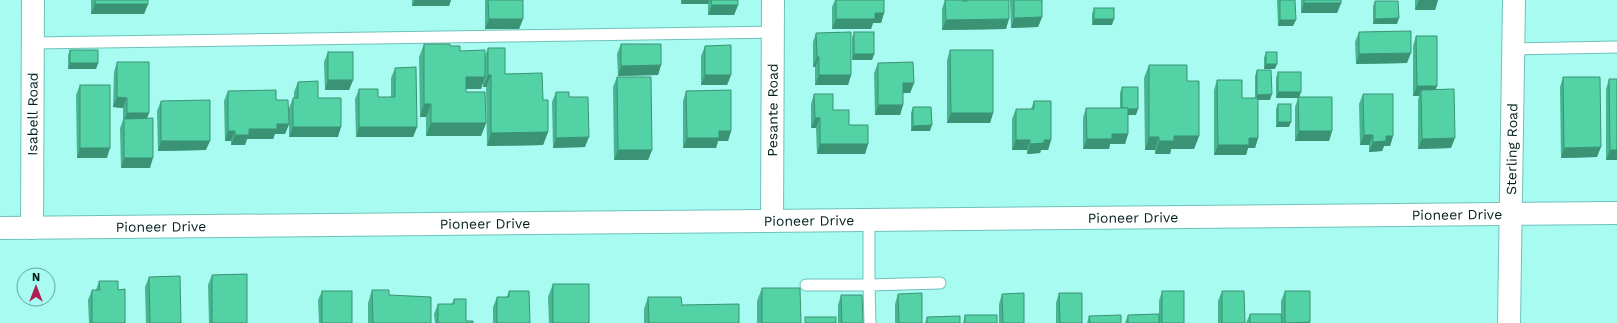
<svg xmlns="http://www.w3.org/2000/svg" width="1617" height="323" viewBox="0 0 1617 323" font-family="'Work Sans',sans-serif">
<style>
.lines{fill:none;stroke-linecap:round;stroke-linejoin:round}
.lane-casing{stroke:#6fc2b9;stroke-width:13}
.street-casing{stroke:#6fc2b9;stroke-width:24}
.secondary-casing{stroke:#6fc2b9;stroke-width:24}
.lane{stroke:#fff;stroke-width:11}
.street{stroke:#fff;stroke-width:22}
.secondary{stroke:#fff;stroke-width:22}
.wall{fill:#47b58f}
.shaded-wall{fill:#3a9374}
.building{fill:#53d2a6;stroke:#3a9374}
.labels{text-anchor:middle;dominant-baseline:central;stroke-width:3.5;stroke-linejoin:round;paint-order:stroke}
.street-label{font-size:14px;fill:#001f1c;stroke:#a7fbf1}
</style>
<rect width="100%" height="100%" fill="#a7fbf1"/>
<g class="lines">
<defs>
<g id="lane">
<path d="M33 43 773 32"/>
<path d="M1514 49 1617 47"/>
<path d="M806 285H869V220"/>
<path d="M870 323 869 285 940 283"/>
</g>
<g id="street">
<path id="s1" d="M772 221 773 0"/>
<path id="s2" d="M32 228 33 0"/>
</g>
<g id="secondary">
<path id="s3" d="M0 228 1617 213"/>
<path id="s4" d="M1509 323 1514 0"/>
</g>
</defs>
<!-- lane casing -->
<use href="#lane" class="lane-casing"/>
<!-- street casing -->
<use href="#street" class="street-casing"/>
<!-- secondary casing -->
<use href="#secondary" class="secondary-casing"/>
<!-- lane -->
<use href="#lane" class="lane"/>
<!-- street -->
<use href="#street" class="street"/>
<!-- secondary -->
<use href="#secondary" class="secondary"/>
</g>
<!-- wall -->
<g class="wall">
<path d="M91 0H148V4L144 14H91Z"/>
<path d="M412 0H451L449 6H412Z"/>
<path d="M485 0H523V19L519 29H485Z"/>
<path d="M681 0H738V5L734 15H708V4H681Z"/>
<path d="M835 0H884V13L881 23H873L871 29H832V7Z"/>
<path d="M945 0H963V1V0H1009L1006 29 942 30V9Z"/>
<path d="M1010 0H1042V17L1038 27 1011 28Z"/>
<path d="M1277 0H1295L1293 26H1278Z"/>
<path d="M1301 0H1341V3L1337 13H1301Z"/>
<path d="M1415 0H1438L1435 10H1415Z"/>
<path d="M1375 1 1397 24H1373V6Z"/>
<path d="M1094 8 1112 25H1092V14Z"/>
<path d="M854 32 874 54 872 60H852V38Z"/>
<path d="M1359 32 1407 63 1356 64 1355 42Z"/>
<path d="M816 33 851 75 848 85H815V67H813V42Z"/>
<path d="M1416 36 1436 89 1451 148 1418 149V100L1419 96H1413V46Z"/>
<path d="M424 44 450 46 460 51 485 56 488 48 505 74 543 100 548 132 543 145 487 146 486 87H483V82L481 89H466V92L486 123 481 136H426V117H420L419 57Z"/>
<path d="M621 44 661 65 658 75 618 76 617 54Z"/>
<path d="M705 46 731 75 727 85H701V56Z"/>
<path d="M70 50 98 63 96 69H68V55Z"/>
<path d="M950 50 993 113 990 123H947V60Z"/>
<path d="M328 52 353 80 349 90H325L324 62Z"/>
<path d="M1266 52 1275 69H1264V58Z"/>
<path d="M117 62 149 113 147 118 150 168H121L120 128 123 120V108L113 107 114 72Z"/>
<path d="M878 63 914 83 910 93H903V105L900 115H875L874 73Z"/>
<path d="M1149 65 1187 81 1199 136 1194 149H1171L1170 154H1155V150H1145L1144 78Z"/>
<path d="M395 68 417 127 413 137H356L355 99 359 89 378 97H391V78Z"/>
<path d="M1257 70 1270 100H1258V138L1255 148H1248L1246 155H1214V90L1217 80 1242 98H1255V76Z"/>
<path d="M1278 72 1299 97 1332 131 1329 141H1295V107L1298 98H1276V78Z"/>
<path d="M617 77 652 150 648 160H614L613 87Z"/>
<path d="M1563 77 1597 157 1561 158 1560 87Z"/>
<path d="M1609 79H1617V160H1606V89Z"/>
<path d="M298 82 318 98 338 137H289V108L293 98H294V92Z"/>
<path d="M80 85 107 158H77L76 95Z"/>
<path d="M1122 87 1136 115H1128V134L1125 144H1110L1109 149H1083V118L1086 108H1120V93Z"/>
<path d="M228 91 276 100 289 124 285 134H275L273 139H247L245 145H231V141H225L224 101Z"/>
<path d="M686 91 731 131 728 141H718L716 148H683V101Z"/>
<path d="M556 92 569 97 585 147 553 148 552 102Z"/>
<path d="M814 94 849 125 868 144 865 154H817L816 128H811V104Z"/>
<path d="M1363 94 1393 136 1390 146H1384L1382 151 1369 152V145H1360L1359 104Z"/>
<path d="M161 101 206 150 158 151 157 111Z"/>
<path d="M1034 101 1051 140 1048 150H1041L1040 153 1027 154V150H1012V119L1016 109H1031Z"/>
<path d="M1278 104 1289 127H1276V109Z"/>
<path d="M913 107 930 131H911V113Z"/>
<path d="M212 275 247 323H209L208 285Z"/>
<path d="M149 277 181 323H146L145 287Z"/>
<path d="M99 281 118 290 125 323H89L88 300 92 290H96Z"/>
<path d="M553 284 589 323H549L548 297Z"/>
<path d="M762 288 801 323H757V301Z"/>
<path d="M372 290 389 295 431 323H368V303Z"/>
<path d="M322 291 352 323H319L318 300Z"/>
<path d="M509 291 530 323H493V307L497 297H507Z"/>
<path d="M1162 291 1184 323H1159V301Z"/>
<path d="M1222 291 1245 323H1218V301Z"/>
<path d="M1285 291 1310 322V323H1246L1250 314H1281V301Z"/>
<path d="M1059 293 1082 323H1056V303Z"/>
<path d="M898 294 922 323H895V304Z"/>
<path d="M1002 294 1024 323H999V304Z"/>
<path d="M841 295 863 323H838V305Z"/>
<path d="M648 297 682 305 739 323H644V309Z"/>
<path d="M454 299 466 321 473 323H435L434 314 438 304H452Z"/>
<path d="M965 315 997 323H963Z"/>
<path d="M1128 315 1159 323H1125Z"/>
<path d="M1089 316 1121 323H1087Z"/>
<path d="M927 317 960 323H925Z"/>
</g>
<!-- shaded-wall -->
<g class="shaded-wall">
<path d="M415 0H451L449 6H412Z"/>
<path d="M682 0H709L708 4H681Z"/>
<path d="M1419 0H1438L1435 10H1415Z"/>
<path d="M1304 3H1341L1337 13H1301Z"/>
<path d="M95 4H148L144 14H91Z"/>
<path d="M712 5H738L734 15H708Z"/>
<path d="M875 13H884L881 23H873L871 29H832L836 19Z"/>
<path d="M1042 17 1038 27 1011 28 1014 18Z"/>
<path d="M1399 18 1397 24H1373L1375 19Z"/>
<path d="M489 19H523L519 29H485Z"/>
<path d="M1009 19 1006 29 942 30 946 20Z"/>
<path d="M1094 19H1114L1112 25H1092Z"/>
<path d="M1280 20H1296L1293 26H1278Z"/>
<path d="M1411 53 1407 63 1356 64 1359 54Z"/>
<path d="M854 54H874L872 60H852Z"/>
<path d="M817 57H819L815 67H813Z"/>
<path d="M70 63H98L96 69H68Z"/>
<path d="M1266 64H1277L1275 69H1264Z"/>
<path d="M661 65 658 75 618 76 621 66Z"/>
<path d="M488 75H491L486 87H483Z"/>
<path d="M705 75H731L727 85H701Z"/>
<path d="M819 75H851L848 85H815Z"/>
<path d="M466 77H485L481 89H461Z"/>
<path d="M328 80H353L349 90H325Z"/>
<path d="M903 83H914L910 93H899Z"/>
<path d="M1417 86H1437L1434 95 1421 90 1419 96H1413Z"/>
<path d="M1278 92H1301L1299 98H1276Z"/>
<path d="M1272 94 1270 100H1255L1257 95Z"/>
<path d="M117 97 127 98 123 108 113 107Z"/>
<path d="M424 104H431L426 117H420Z"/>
<path d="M878 105H903L900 115H875Z"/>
<path d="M1122 109H1138L1136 115H1120Z"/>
<path d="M127 113H149L145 123 124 121Z"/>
<path d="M951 113H993L990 123H947Z"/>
<path d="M815 118H820L816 128H811Z"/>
<path d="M1278 122H1291L1289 127H1276Z"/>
<path d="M431 123H486L481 136H426Z"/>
<path d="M277 124H289L285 134H275L273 139H247L245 145H231L235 135 249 129Z"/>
<path d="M932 125 930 131H911L913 126Z"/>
<path d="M293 127H341L338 137H289Z"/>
<path d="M359 127H417L413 137H356Z"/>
<path d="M228 131H235L231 141H225Z"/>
<path d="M719 131H731L728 141H718L716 148H683L687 138Z"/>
<path d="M1299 131H1332L1329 141H1295Z"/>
<path d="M548 132 543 145 487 146 491 133Z"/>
<path d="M1112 134H1128L1125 144H1110L1109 149H1083L1087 139Z"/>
<path d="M1364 135H1373L1369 145H1360Z"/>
<path d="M1174 136H1199L1194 149H1171L1170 154H1155L1159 141Z"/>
<path d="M1386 136H1393L1390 146H1384L1382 151 1369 152 1373 142Z"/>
<path d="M589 137 585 147 553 148 556 138Z"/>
<path d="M1149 137H1159L1155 150H1145Z"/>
<path d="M1249 138H1258L1255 148H1248L1246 155H1214L1218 145Z"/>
<path d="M1455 138 1451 148 1418 149 1422 139Z"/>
<path d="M1016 140H1030L1027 150H1012Z"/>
<path d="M1044 140H1051L1048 150H1041L1040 153 1027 154 1030 144Z"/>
<path d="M161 141H210L206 150 158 151Z"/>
<path d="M820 144H868L865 154H817Z"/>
<path d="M1601 147 1597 157 1561 158 1564 148Z"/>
<path d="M80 148H110L107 158H77Z"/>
<path d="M618 150H652L648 160H614Z"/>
<path d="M1610 150H1617V160H1606Z"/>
<path d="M124 158H153L150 168H121Z"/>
</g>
<!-- building -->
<g class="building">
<rect x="95" y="0" width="53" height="4"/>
<path d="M488 0H523V19H489Z"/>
<path d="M711 0H738V5H712Z"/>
<path d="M836 0H884V13H875V19H836Z"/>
<path d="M945 0H963V1H967V0H1009V19L946 20Z"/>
<path d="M1014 0H1042V17L1014 18Z"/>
<path d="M1280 0H1295L1296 20H1280Z"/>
<rect x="1304" y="0" width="37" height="3"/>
<path d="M1375 1H1398L1399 18 1375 19Z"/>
<rect x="1094" y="8" width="20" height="11"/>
<path d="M1411 31V53L1359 54V32Z"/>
<path d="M851 32V75H819V57H817L816 33Z"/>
<rect x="854" y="32" width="20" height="22"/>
<path d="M1416 36H1437V86H1417Z"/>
<path d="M424 44H450V46H460V51L485 50V77H466V92H485L486 123H431V104H424Z"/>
<path d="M621 44H661V65L621 66Z"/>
<path d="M731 45V75H705V46Z"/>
<path d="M488 48H505V74L542 73 543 100H548V132L491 133V75H488Z"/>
<rect x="70" y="50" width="28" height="13"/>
<path d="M950 50H993V113H951Z"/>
<rect x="328" y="52" width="25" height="28"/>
<rect x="1266" y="52" width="11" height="12"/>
<path d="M117 62H149V113H127V98L117 97Z"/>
<path d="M913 62 914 83H903V105H878V63Z"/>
<path d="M1149 65H1187V81H1199V136H1174V141H1159V137H1149Z"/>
<path d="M416 67 417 127H359V89H378V97H395V68Z"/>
<path d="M1257 70H1271L1272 94 1257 95Z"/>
<rect x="1278" y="72" width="23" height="20"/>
<path d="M617 77H651L652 150H618Z"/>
<path d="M1563 77H1600L1601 147 1564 148Z"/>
<path d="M1609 79H1617V150H1610Z"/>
<path d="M1217 80H1242V98H1258V138H1249V145H1218Z"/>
<path d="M318 81V98H341V127H293V98H298V82Z"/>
<rect x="80" y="85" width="30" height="63"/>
<path d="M1122 87H1138V109H1128V108H1122Z"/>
<path d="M1454 89 1455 138 1422 139 1421 90Z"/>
<path d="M276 90V100H288L289 124H277V129H249V135H235V131H228V91Z"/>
<path d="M731 90V131H719V138H687L686 91Z"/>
<path d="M556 92H569V97H588L589 137 556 138Z"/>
<path d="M814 94H833V110H849V125H868V144H820V118H815Z"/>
<path d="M1363 94H1393V136H1386V141L1373 142V135H1364Z"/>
<path d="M1298 97H1332V131H1299Z"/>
<path d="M210 100V141H161V101Z"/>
<path d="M1034 101H1051V140H1044V143L1030 144V140H1016V109H1034Z"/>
<rect x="1278" y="104" width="13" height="18"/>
<path d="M913 107H931L932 125 913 126Z"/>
<path d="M1086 108H1128V134H1112V139H1087Z"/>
<path d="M153 118V158H124V119Z"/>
<path d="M247 274V323H212V275Z"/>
<path d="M180 276 181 323H150L149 277Z"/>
<path d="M99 281H118V290L125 289V323H92V290H100Z"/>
<rect x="553" y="284" width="36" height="39"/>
<path d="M762 288H800L801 323H762Z"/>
<path d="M372 290H389V295L431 297V323H373Z"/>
<rect x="322" y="291" width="30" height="32"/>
<path d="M509 291H529L530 323H497V297H509Z"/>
<rect x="1162" y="291" width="22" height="32"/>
<path d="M1222 291H1244L1245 323H1222Z"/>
<path d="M1285 291H1310V322L1285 323Z"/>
<path d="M922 293V323H899L898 294Z"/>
<path d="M1024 293V323H1003L1002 294Z"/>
<path d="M1059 293H1082V323H1060Z"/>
<path d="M841 295H862L863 323H842Z"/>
<path d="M648 297H681L682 305 739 304V323H649Z"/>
<path d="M454 299H466V321H473V323H438V304H454Z"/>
<path d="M1159 314V323H1128V315Z"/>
<path d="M1250 314H1281L1282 323H1250Z"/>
<rect x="965" y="315" width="32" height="8"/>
<path d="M1121 315V323H1090L1089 316Z"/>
<path d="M960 316V323H927V317Z"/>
<rect x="805" y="317" width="31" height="6"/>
</g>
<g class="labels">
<!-- street labels -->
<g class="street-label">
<text stroke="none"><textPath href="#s1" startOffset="111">Pesante Road</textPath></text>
<text stroke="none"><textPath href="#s2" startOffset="114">Isabell Road</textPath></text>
<text stroke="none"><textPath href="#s4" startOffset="174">Sterling Road</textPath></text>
<text stroke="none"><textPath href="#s3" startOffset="1457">Pioneer Drive</textPath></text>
<text stroke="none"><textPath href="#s3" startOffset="1133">Pioneer Drive</textPath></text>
<text stroke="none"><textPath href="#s3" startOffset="809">Pioneer Drive</textPath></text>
<text stroke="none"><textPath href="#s3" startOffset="485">Pioneer Drive</textPath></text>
<text stroke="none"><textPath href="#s3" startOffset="161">Pioneer Drive</textPath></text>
</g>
</g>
<!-- north arrow -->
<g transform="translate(36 287)"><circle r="19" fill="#a7fbf1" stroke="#64a39c"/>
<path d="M0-3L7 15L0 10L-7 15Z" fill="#af1f52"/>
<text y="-6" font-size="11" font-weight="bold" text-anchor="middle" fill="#001f1c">N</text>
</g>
</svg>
